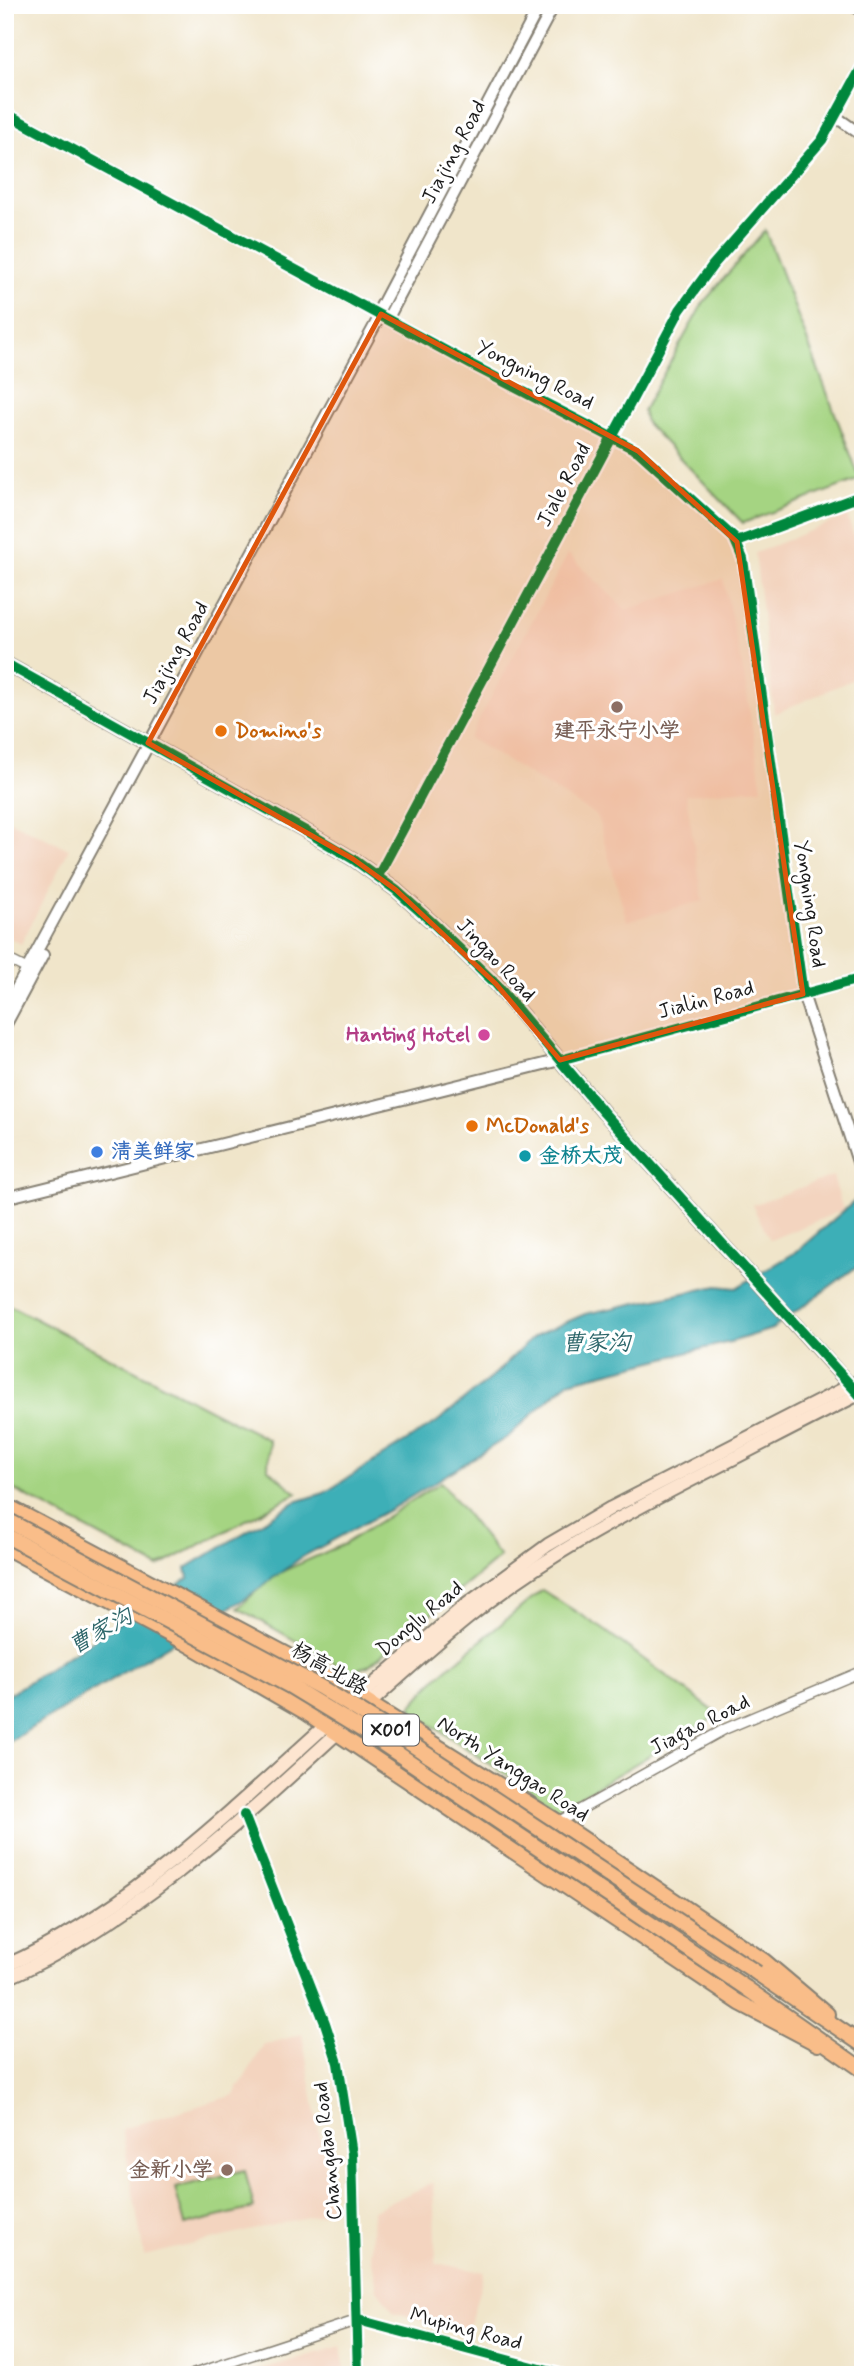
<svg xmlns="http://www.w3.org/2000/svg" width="868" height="2380" viewBox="0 0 868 2380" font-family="Mynerve,'LXGW WenKai TC',sans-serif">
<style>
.built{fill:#f3d4bf}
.green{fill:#a5d482;stroke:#60784f;stroke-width:2}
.water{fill:#3eafb7;stroke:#2d666a;stroke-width:2}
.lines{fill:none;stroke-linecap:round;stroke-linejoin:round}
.minor-casing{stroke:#868073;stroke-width:12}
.tertiary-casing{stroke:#868073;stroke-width:14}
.secondary-casing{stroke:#868073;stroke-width:16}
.primary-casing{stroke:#868073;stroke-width:18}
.trunk-casing{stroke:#868073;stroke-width:18}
.minor{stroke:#fff;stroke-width:9}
.tertiary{stroke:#fff;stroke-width:10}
.secondary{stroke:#fde5d0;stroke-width:12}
.primary{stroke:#f9bd89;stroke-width:14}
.trunk{stroke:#f9bd89;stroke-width:14}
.trunk-bridge-casing{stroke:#868073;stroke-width:18;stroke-linecap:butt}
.trunk-bridge{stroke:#f9bd89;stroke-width:14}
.cycleway-casing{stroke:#fff;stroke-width:15}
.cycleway{stroke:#00873e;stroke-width:10}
.marked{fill:#de560d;fill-opacity:0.2;stroke:#de560d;stroke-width:5;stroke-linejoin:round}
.education-dot{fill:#8d6e63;stroke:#fff;stroke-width:2.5}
.food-dot{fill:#e8710a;stroke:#fff;stroke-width:2.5}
.hotel-dot{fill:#d1479c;stroke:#fff;stroke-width:2.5}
.shop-dot{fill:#3f7fe0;stroke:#fff;stroke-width:2.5}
.culture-dot{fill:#0f9aa8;stroke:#fff;stroke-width:2.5}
.labels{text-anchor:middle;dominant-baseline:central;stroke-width:6;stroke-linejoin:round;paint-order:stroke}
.shield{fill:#fff;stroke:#606060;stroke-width:2}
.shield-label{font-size:19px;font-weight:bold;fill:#1c1c1c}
.street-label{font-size:21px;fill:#1c1c1c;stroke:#fff}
.food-label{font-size:21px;font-weight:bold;fill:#c56008;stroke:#fff;text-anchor:start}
.education-label{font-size:21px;font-weight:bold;fill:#785e54;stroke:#fff}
.hotel-label{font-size:21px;font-weight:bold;fill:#b23c85;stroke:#fff;text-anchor:end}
.shop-label{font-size:21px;font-weight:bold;fill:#366cbe;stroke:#fff;text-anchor:start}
.culture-label{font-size:21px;font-weight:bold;fill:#0d838f;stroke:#fff;text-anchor:start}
.water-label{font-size:23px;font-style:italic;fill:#2d666a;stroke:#fff}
</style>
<rect width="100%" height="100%" fill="#fff"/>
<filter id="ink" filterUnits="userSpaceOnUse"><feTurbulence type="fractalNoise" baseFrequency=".0143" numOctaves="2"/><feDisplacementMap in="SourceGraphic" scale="14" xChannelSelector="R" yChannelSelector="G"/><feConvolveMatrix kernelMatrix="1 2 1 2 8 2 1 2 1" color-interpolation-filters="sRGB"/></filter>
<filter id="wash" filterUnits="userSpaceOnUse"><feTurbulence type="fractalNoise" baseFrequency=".00686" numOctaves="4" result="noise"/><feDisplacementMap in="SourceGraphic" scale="28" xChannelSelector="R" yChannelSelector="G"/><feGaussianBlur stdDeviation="1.57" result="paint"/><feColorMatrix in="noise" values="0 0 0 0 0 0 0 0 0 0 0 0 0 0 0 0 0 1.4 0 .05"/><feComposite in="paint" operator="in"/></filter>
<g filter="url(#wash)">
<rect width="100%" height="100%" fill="#f0e5ca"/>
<!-- built -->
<g class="built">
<path d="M847 516 863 562V675L774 714 755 553Z"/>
<path d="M568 554 626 610 723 579 744 675 762 788 686 795 703 901 627 921 597 816 469 738Z"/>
<path d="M5 819 69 849 21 944 5 935Z"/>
<path d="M833 1176 843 1210 770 1240 752 1205Z"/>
<path d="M302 2034 333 2211 144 2256 122 2129 234 2095 264 2045Z"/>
<path d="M433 2183 436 2263 484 2272 467 2334 394 2312 377 2289 371 2255 373 2210Z"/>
<path d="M341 2346 346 2375H242Z"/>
</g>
<!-- green -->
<g class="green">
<path d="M765 230 860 479 743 523 646 423 643 411 703 303Z"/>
<path d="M5 1303 269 1440 268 1469 297 1493 158 1567 5 1485Z"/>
<path d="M441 1482 500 1557 368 1666 349 1671 238 1608 274 1575 344 1544Z"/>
<path d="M542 1590 603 1629 719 1715 558 1809 418 1716 411 1707 436 1678Z"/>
<path d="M245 2170 254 2208 185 2225 175 2188Z"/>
</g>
<!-- water -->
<path class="water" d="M863 1194V1262L772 1329 734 1341 568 1382 509 1436 398 1505 302 1557 246 1598 5 1744V1697L188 1578 186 1568 295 1502 324 1493 438 1421 494 1375 534 1336 585 1314 717 1286 736 1288 796 1252Z"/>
</g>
<g filter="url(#ink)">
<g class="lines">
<defs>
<g id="minor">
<path d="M737 542 863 495"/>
<path d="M5 958 27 969"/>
<path d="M558 1822 725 1729 863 1671"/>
<path d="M191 2375 358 2320 563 2375"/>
</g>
<g id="tertiary">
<path d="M852 5 863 11"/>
<path d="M5 113 470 364 638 451 734 538 743 559 803 994 859 1165"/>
<path d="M836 117 863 136"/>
<path d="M378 312 540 5"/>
<path d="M388 318 554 5"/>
<path d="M378 876 680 310 713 265 822 140 863 65"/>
<path d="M5 1010 381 314"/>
<path d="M5 1026 43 955"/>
<path d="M5 1198 560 1060 863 978"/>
<path d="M244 1815 325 2023 338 2063 352 2154 358 2375"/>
</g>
<g id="secondary">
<path d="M5 663 304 830 353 859 396 890 433 923 496 984 604 1113 850 1385"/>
<path d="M352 1703 462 1608 548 1545 611 1508 863 1379"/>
<path d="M5 1966C132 1910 231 1810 333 1719"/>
<path d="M5 1979C184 1900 319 1738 469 1617 541 1558 621 1516 703 1474 756 1447 809 1419 863 1392"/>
</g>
<g id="primary">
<path d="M5 1505 312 1668 558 1822 764 1961 827 2014"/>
<path d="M5 1547 184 1642 307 1713 740 2003 818 2044"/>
</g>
<g id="trunk">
<path d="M757 1973 863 2045"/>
<path d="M746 1988 863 2070"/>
</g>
</defs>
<!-- minor casing -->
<use href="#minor" class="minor-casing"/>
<!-- tertiary casing -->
<use href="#tertiary" class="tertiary-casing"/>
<!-- secondary casing -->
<use href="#secondary" class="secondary-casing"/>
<!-- primary casing -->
<use href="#primary" class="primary-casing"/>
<!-- trunk casing -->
<use href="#trunk" class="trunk-casing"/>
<!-- minor -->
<use href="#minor" class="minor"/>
<!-- tertiary -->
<use href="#tertiary" class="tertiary"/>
<!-- secondary -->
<use href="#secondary" class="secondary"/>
<!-- primary -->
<use href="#primary" class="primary"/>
<!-- trunk -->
<use href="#trunk" class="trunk"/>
<defs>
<g id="trunk-bridge">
<path d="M5 1519 320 1687 390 1730 757 1973"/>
<path d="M5 1535 290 1686 364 1731 746 1988"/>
</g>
</defs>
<!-- trunk-bridge casing -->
<use href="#trunk-bridge" class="trunk-bridge-casing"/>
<!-- trunk-bridge -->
<use href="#trunk-bridge" class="trunk-bridge"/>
<defs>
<g id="cycleway">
<path d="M5 113 470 364 638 451 734 538 743 559 803 994"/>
<path d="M737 542 863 495"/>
<path d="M5 663 304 830 353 859 396 890 433 923 496 984 604 1113 863 1399"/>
<path d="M378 876 680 310 713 265 822 140 863 65"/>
<path d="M560 1060 863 978"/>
<path d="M244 1815 325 2023 338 2063 352 2154 358 2375"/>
<path d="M358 2320 563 2375"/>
</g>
</defs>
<!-- cycleway casing -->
<use href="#cycleway" class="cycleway-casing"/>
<!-- cycleway -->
<use href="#cycleway" class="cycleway"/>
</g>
</g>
<!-- marked area -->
<path class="marked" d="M381 314 638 451 737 542 803 994 560 1060 496 984 396 890 353 859 148 743Z"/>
<!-- markers -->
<g class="education-dot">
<circle cx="617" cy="707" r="7"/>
<circle cx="227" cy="2170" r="7"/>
</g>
<g class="food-dot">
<circle cx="221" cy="731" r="7"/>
<circle cx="472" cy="1126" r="7"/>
</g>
<circle class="hotel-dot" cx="484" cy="1035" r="7"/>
<circle class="shop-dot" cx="97" cy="1152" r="7"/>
<circle class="culture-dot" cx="525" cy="1156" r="7"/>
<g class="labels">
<!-- shield labels -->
<rect class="shield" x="363" y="1714.5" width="56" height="31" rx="5"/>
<g class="shield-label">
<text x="391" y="1730">X001</text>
</g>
<!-- street labels -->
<g class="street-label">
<text transform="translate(454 152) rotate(-62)">Jiajing Road</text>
<text transform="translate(535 375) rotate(27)">Yongning Road</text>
<text transform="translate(564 485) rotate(-62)">Jiale Road</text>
<text transform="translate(176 653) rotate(-61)">Jiajing Road</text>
<text transform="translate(810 904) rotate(82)">Yongning Road</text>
<text transform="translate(496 960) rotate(47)">Jingao Road</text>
<text transform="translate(706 1000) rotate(-15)">Jialin Road</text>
<text transform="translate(420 1619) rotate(-40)">Donglu Road</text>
<text transform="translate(329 1669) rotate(30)">杨高北路</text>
<text transform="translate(700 1725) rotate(-27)">Jiagao Road</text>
<text transform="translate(513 1769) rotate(33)">North Yanggao Road</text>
<text transform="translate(328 2151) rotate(-96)">Changdao Road</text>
<text transform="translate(466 2329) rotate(15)">Muping Road</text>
</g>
<!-- food labels -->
<g class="food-label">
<text x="235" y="731">Domino's</text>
<text x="486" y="1126">McDonald's</text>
</g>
<!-- education labels -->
<g class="education-label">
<text x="617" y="731">建平永宁小学</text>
<text x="213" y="2170" text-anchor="end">金新小学</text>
</g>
<!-- hotel labels -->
<g class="hotel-label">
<text x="470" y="1035">Hanting Hotel</text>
</g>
<!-- shop labels -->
<g class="shop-label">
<text x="111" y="1152">清美鲜家</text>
</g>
<!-- culture labels -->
<g class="culture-label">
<text x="539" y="1156">金桥太茂</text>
</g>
<!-- water labels -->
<g class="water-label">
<text x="596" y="1344">曹家沟</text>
<text transform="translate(101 1632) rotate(-29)">曹家沟</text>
</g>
</g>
<!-- margin -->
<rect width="868" height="2380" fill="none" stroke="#fff" stroke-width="28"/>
</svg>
